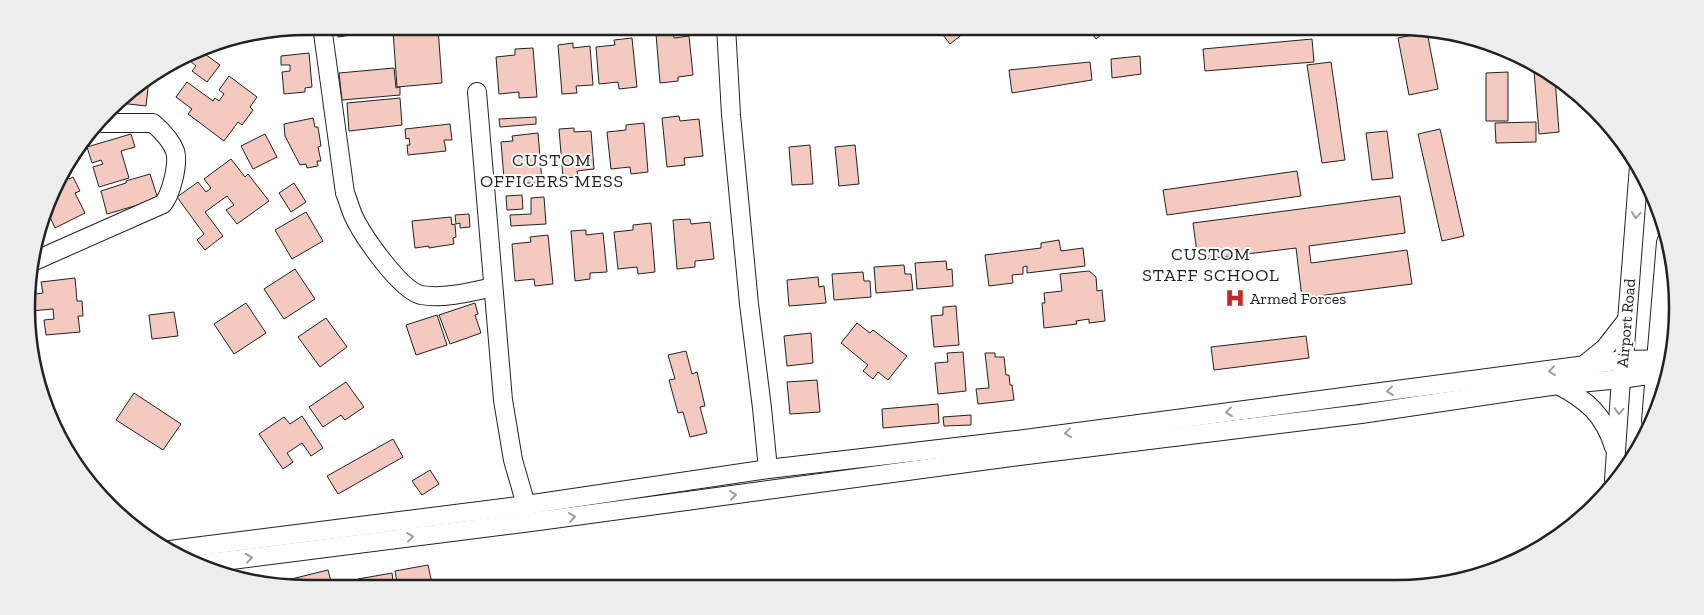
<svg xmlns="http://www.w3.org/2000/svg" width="1704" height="615" viewBox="0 0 1704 615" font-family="'Zilla Slab',serif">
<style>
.building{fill:#f3c9c0;stroke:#222}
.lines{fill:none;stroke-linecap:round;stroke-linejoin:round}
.minor-casing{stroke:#222;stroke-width:20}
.minor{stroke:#fff;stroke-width:18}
.oneway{stroke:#9c9c9c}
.labels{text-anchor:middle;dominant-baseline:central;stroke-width:4;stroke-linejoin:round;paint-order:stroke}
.poi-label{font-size:16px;fill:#222;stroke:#fff;text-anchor:start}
.street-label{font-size:16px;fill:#222;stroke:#fff}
.neighbourhood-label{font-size:18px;letter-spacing:1px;fill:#222;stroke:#fff}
.rim{fill:none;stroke:#222;stroke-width:2.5}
</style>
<rect width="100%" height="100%" fill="#fff"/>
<!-- building -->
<g class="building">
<path d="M336 26H389L390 29 338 37Z"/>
<path d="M936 26H967L969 29 950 44Z"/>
<path d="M1089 26H1113L1096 39 1087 27Z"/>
<path d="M299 28V33L264 35Z"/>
<path d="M438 28 442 83 397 87 393 31Z"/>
<path d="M673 32 674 38 689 36 693 75 678 77V81L660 83 656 34Z"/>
<path d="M1427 32 1438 89 1409 95 1398 38Z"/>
<path d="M632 38 637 87 619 89 618 82 599 84 596 47 615 45 614 40Z"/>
<path d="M1312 39 1314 62 1205 71 1203 49Z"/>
<path d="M573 43V48L590 46 593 85 576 86 577 93 562 94 558 45Z"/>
<path d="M533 48 537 97 519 98V92L499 94 496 57 515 55V49Z"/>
<path d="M198 49 220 65 207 82 192 71 196 66 189 60Z"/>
<path d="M309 53 312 87 305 88V92L284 94 282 72 290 71V65H281V56Z"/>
<path d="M1140 56 1141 74 1112 78 1111 59Z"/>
<path d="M1090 62 1092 80 1012 93 1009 70Z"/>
<path d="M1331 62 1345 160 1322 163 1307 65Z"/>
<path d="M394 68 396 88 400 87V95L342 100 339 73Z"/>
<path d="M1539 70 1555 78 1559 132 1539 134 1534 71Z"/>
<path d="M1508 72V121H1486V73Z"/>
<path d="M229 76 257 97 250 107 253 110 242 125 238 122 224 141 188 114 192 109 176 97 187 82 213 101 215 98 219 101 224 94 219 90Z"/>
<path d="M149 79 146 106 120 103 119 99 122 96Z"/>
<path d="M400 98 402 125 349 131 347 103Z"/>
<path d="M679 116 680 121 699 119 703 156 684 158 685 165 667 167 662 118Z"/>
<path d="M536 117V124L500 127 499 119Z"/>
<path d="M313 118 315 127H318L321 146 318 147 321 161H317L318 166 307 168 306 164 300 165 285 136 284 124Z"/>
<path d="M1536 122V142L1496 143 1495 123Z"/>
<path d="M644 123 648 172 631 174 630 167 611 169 607 132 626 130V125Z"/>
<path d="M450 124 452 140H444L446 151 408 155 407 145H410L409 138 406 139 405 129Z"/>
<path d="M574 128V132L591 131 594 169 577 171 578 177 563 178 559 129Z"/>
<path d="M1440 129 1464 236 1442 241 1418 134Z"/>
<path d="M1387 131 1393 178 1372 180 1366 133Z"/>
<path d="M538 133 542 182 518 184V178L504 179 501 142 513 141 512 136Z"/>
<path d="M131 134 135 147 121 151 129 178 99 187 93 167 103 164 101 160 92 163 87 147Z"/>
<path d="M265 134 277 157 253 169 241 146Z"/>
<path d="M810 145 813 184 792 185 789 147Z"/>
<path d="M855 145 859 184 839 186 835 147Z"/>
<path d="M231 159 245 177 248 174 269 201 237 224 226 210 234 205 227 196 205 212 223 236 205 250 197 240 204 234 177 197 198 182 206 192 211 188 204 179Z"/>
<path d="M65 171 69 179 73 177 80 191 75 193 85 213 55 228 50 217 44 220 46 224 43 225 55 183Z"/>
<path d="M1297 171 1301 196 1167 215 1163 190Z"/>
<path d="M150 174 158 199 107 214 101 191 126 183V181Z"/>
<path d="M294 183 306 202 291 212 279 193Z"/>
<path d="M522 195 523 209 507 210 506 196Z"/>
<path d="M1400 196 1405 233 1309 246 1311 263 1407 250 1412 284 1302 298 1296 248 1198 260 1193 223Z"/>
<path d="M544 197 546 224 511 226 510 215 531 214V198Z"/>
<path d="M306 212 323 241 292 259 275 230Z"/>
<path d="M469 214 470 227 460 228V223L456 224 455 215Z"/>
<path d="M451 217 452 225 455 224 456 237 453 238 454 244 429 248V246L415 248 412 221Z"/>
<path d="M690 219 691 224 710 222 714 259 695 261V267L677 269 673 220Z"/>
<path d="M651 223 655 272 638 274 637 267 618 269 614 232 633 230V225Z"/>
<path d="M586 230V235L603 233 607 272 590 273V279L575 281 571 231Z"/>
<path d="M548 235 553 284 535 286 534 279 515 281 512 244 531 242 530 237Z"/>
<path d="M1059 240 1061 251 1083 248 1085 266 1027 273V266L1023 267V274L1012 275 1013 283 989 286 985 255 1041 248V243Z"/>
<path d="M946 261 947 270 952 269 953 286 917 289 915 263Z"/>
<path d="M904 265 905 274H911L913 290 876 293 874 267Z"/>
<path d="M295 269 315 299 284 319 264 289Z"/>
<path d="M1089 271 1096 277 1097 291 1102 290 1105 321 1089 323V319L1076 321 1077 324 1044 328 1042 303H1045L1044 293 1062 291 1060 274Z"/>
<path d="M863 272 864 281H870L871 297 834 300 832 274Z"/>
<path d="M818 277 819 287 824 286 826 303 789 306 787 280Z"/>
<path d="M75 278 77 301H82L83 316H78L80 332 46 335 44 320 54 319 53 309 31 311 30 291 36 290V294L43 293 41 282Z"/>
<path d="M246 303 266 333 234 354 214 324Z"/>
<path d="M475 303 478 314 475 315 481 333 450 344 439 315Z"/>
<path d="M956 306 959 345 934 347 931 316 943 315V307Z"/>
<path d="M174 312 178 336 152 339 149 315Z"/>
<path d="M437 315 447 345 416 355 406 325Z"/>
<path d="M326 318 347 347 320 367 298 337Z"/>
<path d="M857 323 870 333 873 330 907 356 888 380 878 372 873 379 863 371 868 365 841 343Z"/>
<path d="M811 333 813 363 787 366 784 336Z"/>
<path d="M1306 336 1309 358 1214 370 1211 347Z"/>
<path d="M686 351 692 374 697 372 705 406 700 407 707 433 690 437 683 412 678 413 669 380 675 379 668 355Z"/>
<path d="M963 352 966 391 938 394 935 363 948 362 947 353Z"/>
<path d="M985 353H995V357H1004L1006 375H1009L1010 385H1012L1014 400 978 404 976 389 989 388Z"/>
<path d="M817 380 820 412 790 414 787 382Z"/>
<path d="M346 382 364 407 345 420 341 415 323 427 309 407Z"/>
<path d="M134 393 181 424 163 450 116 420Z"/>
<path d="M938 404 939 423 883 428 882 409Z"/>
<path d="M971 415V425L944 426 943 417Z"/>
<path d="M302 416 323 448 311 456 302 443 287 453 293 462 283 469 259 434 284 417 290 424Z"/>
<path d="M393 439 403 457 338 494 327 476Z"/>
<path d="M430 470 439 484 422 495 412 481Z"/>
<path d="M428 565 433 588 398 589 395 571Z"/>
<path d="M328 570 333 589H308L271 584Z"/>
<path d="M392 573 394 589H360L358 579Z"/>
</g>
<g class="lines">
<defs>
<g id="minor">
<path d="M322 26 345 193C348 200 350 208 353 215 362 235 400 290 421 295 445 299 470 292 493 287"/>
<path d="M726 26 731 115 749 304 762 408 768 469"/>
<path d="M477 92 503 400 513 460 526 505"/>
<path d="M32 262 163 204C171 194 179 164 175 151 171 140 162 131 153 123H102"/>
<path d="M1584 365 1605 348 1626 321"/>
<path d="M1558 385C1587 400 1604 415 1614 447"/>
<path d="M1651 421 1666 242"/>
<path d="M1614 480 1621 379 1624 360 1639 166"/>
<path d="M170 550 526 505 768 469 1016 440 1624 360 1670 359"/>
<path d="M201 564 531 522 1019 456 1361 414 1558 385 1621 379 1669 372"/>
</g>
</defs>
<!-- minor casing -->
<use href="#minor" class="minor-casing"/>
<!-- minor -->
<use href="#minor" class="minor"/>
</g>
<!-- one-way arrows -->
<defs><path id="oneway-chevron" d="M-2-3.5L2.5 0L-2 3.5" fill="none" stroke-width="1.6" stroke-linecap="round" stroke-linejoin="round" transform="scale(1.25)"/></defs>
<g class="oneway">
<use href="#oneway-chevron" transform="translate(1636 215) rotate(95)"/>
<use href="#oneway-chevron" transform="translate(1552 371) rotate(173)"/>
<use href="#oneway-chevron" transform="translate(1390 391) rotate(173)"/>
<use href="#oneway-chevron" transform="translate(1619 411) rotate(94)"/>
<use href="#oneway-chevron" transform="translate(1229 412) rotate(173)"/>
<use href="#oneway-chevron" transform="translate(1068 433) rotate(173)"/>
<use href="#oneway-chevron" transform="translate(733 495) rotate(-8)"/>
<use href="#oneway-chevron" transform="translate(572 517) rotate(-8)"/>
<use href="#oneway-chevron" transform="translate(410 537) rotate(-7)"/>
<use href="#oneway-chevron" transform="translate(249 558) rotate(-7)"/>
</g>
<!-- icons -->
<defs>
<symbol id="hospital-bare" viewBox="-9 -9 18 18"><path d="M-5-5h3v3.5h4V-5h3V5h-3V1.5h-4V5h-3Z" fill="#c62828" stroke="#fff" stroke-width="2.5" paint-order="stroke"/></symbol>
</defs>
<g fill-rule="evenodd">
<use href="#hospital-bare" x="1221" y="284" width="28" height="28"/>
</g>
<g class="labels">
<!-- poi labels -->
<g class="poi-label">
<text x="1250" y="298">Armed Forces</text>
</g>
<!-- street labels -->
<g class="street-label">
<text transform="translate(1626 323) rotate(-85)">Airport Road</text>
</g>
<!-- neighbourhood labels -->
<g class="neighbourhood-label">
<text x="552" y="160">CUSTOM<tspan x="552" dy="21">OFFICERS MESS</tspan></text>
<text x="1211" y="254">CUSTOM<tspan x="1211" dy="21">STAFF SCHOOL</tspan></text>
</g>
</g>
<!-- crop -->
<path d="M0 0H1704V615H0ZM307 35H1397A272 272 0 0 1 1669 307V308A272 272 0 0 1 1397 580H307A272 272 0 0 1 35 308V307A272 272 0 0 1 307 35Z" fill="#ededed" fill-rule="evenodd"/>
<path class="rim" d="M307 35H1397A272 272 0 0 1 1669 307V308A272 272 0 0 1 1397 580H307A272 272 0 0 1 35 308V307A272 272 0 0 1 307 35Z"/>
</svg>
